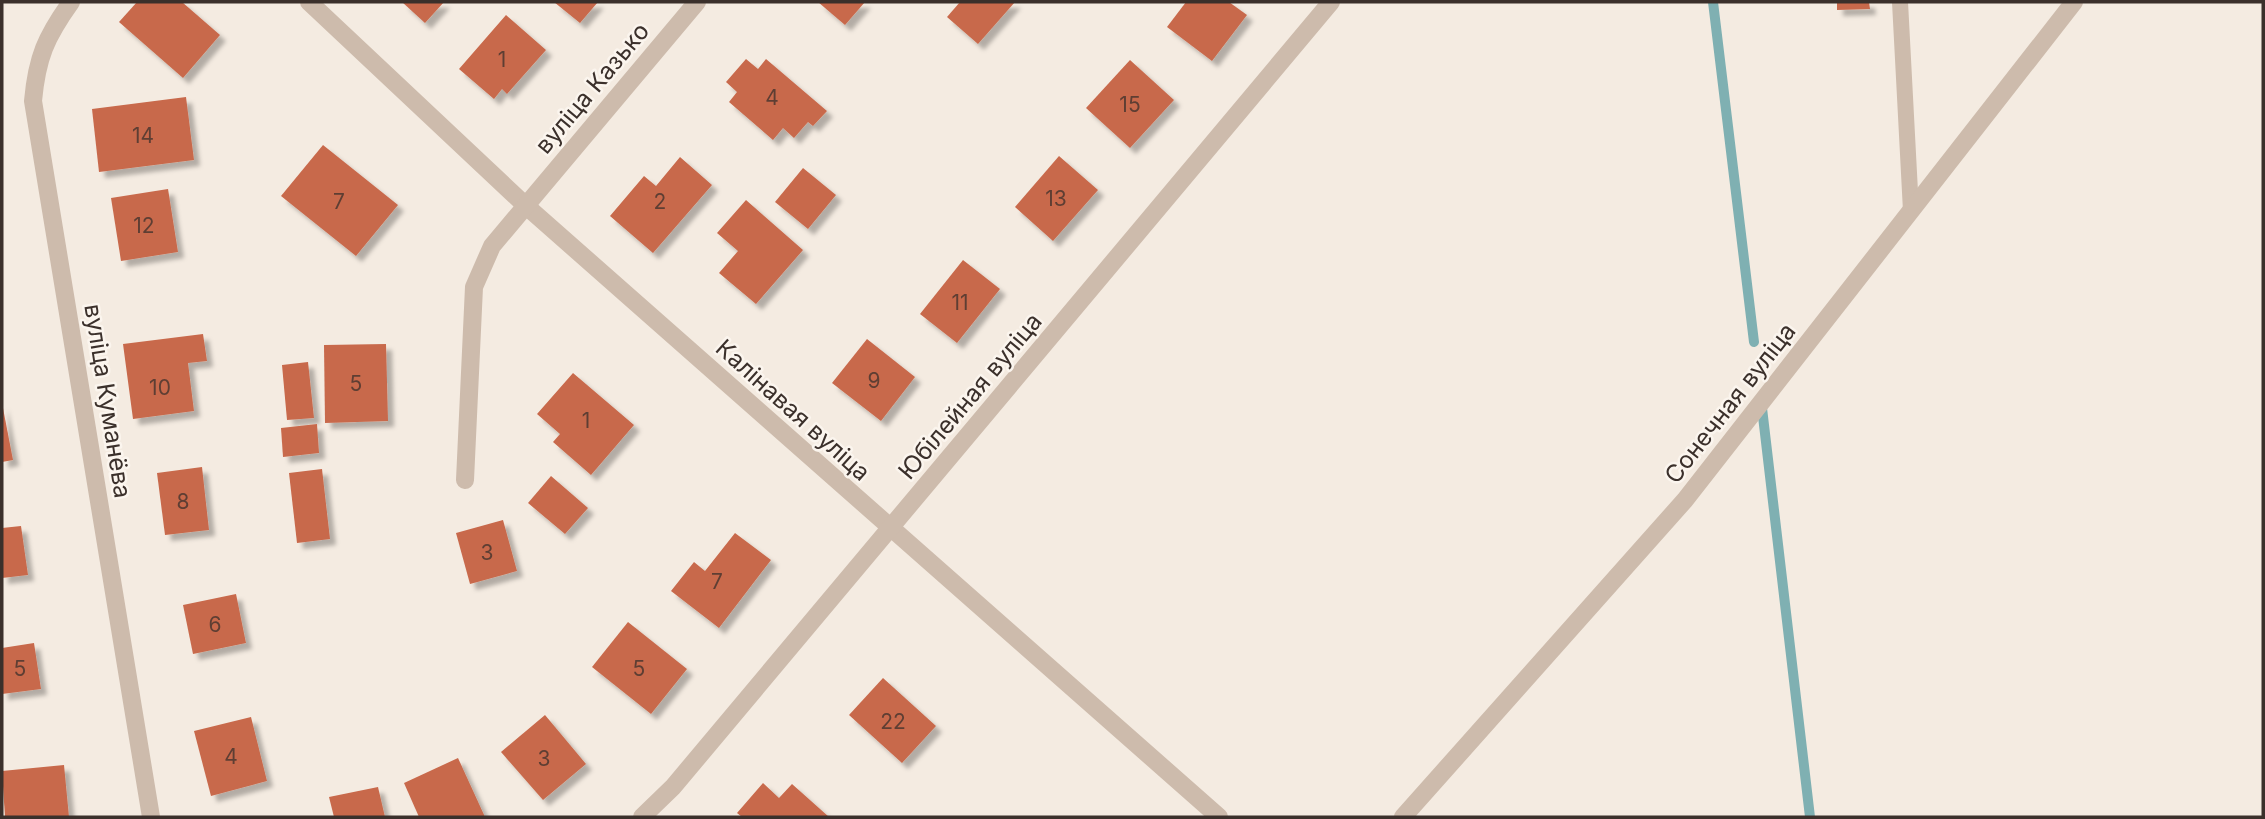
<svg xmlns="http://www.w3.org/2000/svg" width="2265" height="819" viewBox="0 0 2265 819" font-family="Inter,sans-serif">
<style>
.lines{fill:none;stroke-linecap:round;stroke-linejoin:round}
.stream{stroke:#7fb0b2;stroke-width:10}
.building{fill:#c8694b;filter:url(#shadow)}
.lane{stroke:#cdbbac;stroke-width:16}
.street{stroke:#cdbbac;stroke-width:18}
.labels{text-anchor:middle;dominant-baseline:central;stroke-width:5;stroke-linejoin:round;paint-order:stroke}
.number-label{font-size:21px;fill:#5e3e33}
.street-label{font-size:24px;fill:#3b302b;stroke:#fbf5ee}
</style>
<defs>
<filter id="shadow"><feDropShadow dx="6" dy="6" stdDeviation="2" flood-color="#0004"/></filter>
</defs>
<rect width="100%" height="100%" fill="#f4ebe1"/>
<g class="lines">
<!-- stream -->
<g class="stream">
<path d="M1713 2 1754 342"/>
<path d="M1762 408 1810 817"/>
</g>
</g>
<!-- building -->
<g class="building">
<path d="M137 2H182L220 35 183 78 119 22Z"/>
<path d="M402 2H444L425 23Z"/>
<path d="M554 2H598L580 23Z"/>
<path d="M818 2H865L845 25Z"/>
<path d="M960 2H1015L978 44 947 17Z"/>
<path d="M1186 2H1229L1247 15 1212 61 1167 27Z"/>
<path d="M1837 2H1869L1870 9 1837 10Z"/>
<path d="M506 15 546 50 507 94 502 89 494 99 459 69Z"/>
<path d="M746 59 758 69 766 59 827 111 813 126 808 122 794 138 783 128 773 140 729 102 737 92 726 82Z"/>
<path d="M1130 60 1174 100 1130 148 1086 108Z"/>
<path d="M186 97 194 160 99 172 92 109Z"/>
<path d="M323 145 398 205 356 256 281 196Z"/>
<path d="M1059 156 1098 190 1053 241 1015 207Z"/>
<path d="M680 157 712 185 653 253 610 216 644 176 656 186Z"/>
<path d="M803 168 836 195 808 229 775 202Z"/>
<path d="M168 189 178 252 121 261 111 198Z"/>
<path d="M746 200 803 250 756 304 719 273 738 251 717 233Z"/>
<path d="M963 260 1000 289 957 343 920 314Z"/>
<path d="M203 334 207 361 188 363 194 411 133 419 123 344Z"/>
<path d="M867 339 915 377 881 421 832 383Z"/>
<path d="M386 344 388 421 325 423 324 345Z"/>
<path d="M308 362 314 418 287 420 282 365Z"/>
<path d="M573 373 634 425 591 475 553 442 560 434 537 414Z"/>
<path d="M2 403 13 460 2 462Z"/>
<path d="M317 424 319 453 283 457 281 428Z"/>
<path d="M202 467 209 530 165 535 157 473Z"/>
<path d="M322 469 330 539 297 543 289 473Z"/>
<path d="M551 476 588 508 565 534 528 503Z"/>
<path d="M503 520 517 571 470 584 456 533Z"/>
<path d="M21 526 28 575 2 578V528Z"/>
<path d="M735 533 771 560 719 628 671 591 694 562 705 571Z"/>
<path d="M236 594 246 643 193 654 183 605Z"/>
<path d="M628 622 687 669 651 714 592 667Z"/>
<path d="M34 643 41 689 2 694V648Z"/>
<path d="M883 678 936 726 902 763 849 715Z"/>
<path d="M545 715 586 764 543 800 501 752Z"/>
<path d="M251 717 267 781 211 796 194 731Z"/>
<path d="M458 758 485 817H419L404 783Z"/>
<path d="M64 765 69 817H5L2 771Z"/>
<path d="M763 783 779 798 792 784 829 817H742L737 813Z"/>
<path d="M378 787 385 817H334L329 797Z"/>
</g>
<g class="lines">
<!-- lane -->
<path class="lane" d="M1900 2 1911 211"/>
<!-- street -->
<g class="street">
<path d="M71 2C46 37 37 57 33 101L151 817"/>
<path d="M309 2 525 205 1219 817"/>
<path d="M465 480 474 287 492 246 697 2"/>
<path d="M642 817 673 787 1331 2"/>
<path d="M1403 817 1685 500 2074 2"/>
</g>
</g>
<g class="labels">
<!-- number labels -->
<g class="number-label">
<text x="502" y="59">1</text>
<text x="772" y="97">4</text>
<text x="1130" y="104">15</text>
<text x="143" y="135">14</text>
<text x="1056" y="198">13</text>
<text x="339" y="201">7</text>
<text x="660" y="201">2</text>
<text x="144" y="225">12</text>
<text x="960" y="302">11</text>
<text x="874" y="380">9</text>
<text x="356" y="383">5</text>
<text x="160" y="387">10</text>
<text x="586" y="420">1</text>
<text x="183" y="501">8</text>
<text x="487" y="552">3</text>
<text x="717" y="581">7</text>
<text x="215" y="624">6</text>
<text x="20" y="668">5</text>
<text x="639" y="668">5</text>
<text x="893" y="721">22</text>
<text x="231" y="756">4</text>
<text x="544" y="758">3</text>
</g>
<!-- street labels -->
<g class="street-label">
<text transform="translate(592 88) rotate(-50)">вуліца Казько</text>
<text transform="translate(970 396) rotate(-50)">Юбілейная вуліца</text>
<text transform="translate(108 401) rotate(81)">вуліца Куманёва</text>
<text transform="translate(1730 403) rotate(-52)">Сонечная вуліца</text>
<text transform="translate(793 410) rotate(42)">Калінавая вуліца</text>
</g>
</g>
<!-- border -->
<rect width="2265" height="819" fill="none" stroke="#3b302b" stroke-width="7"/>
</svg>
